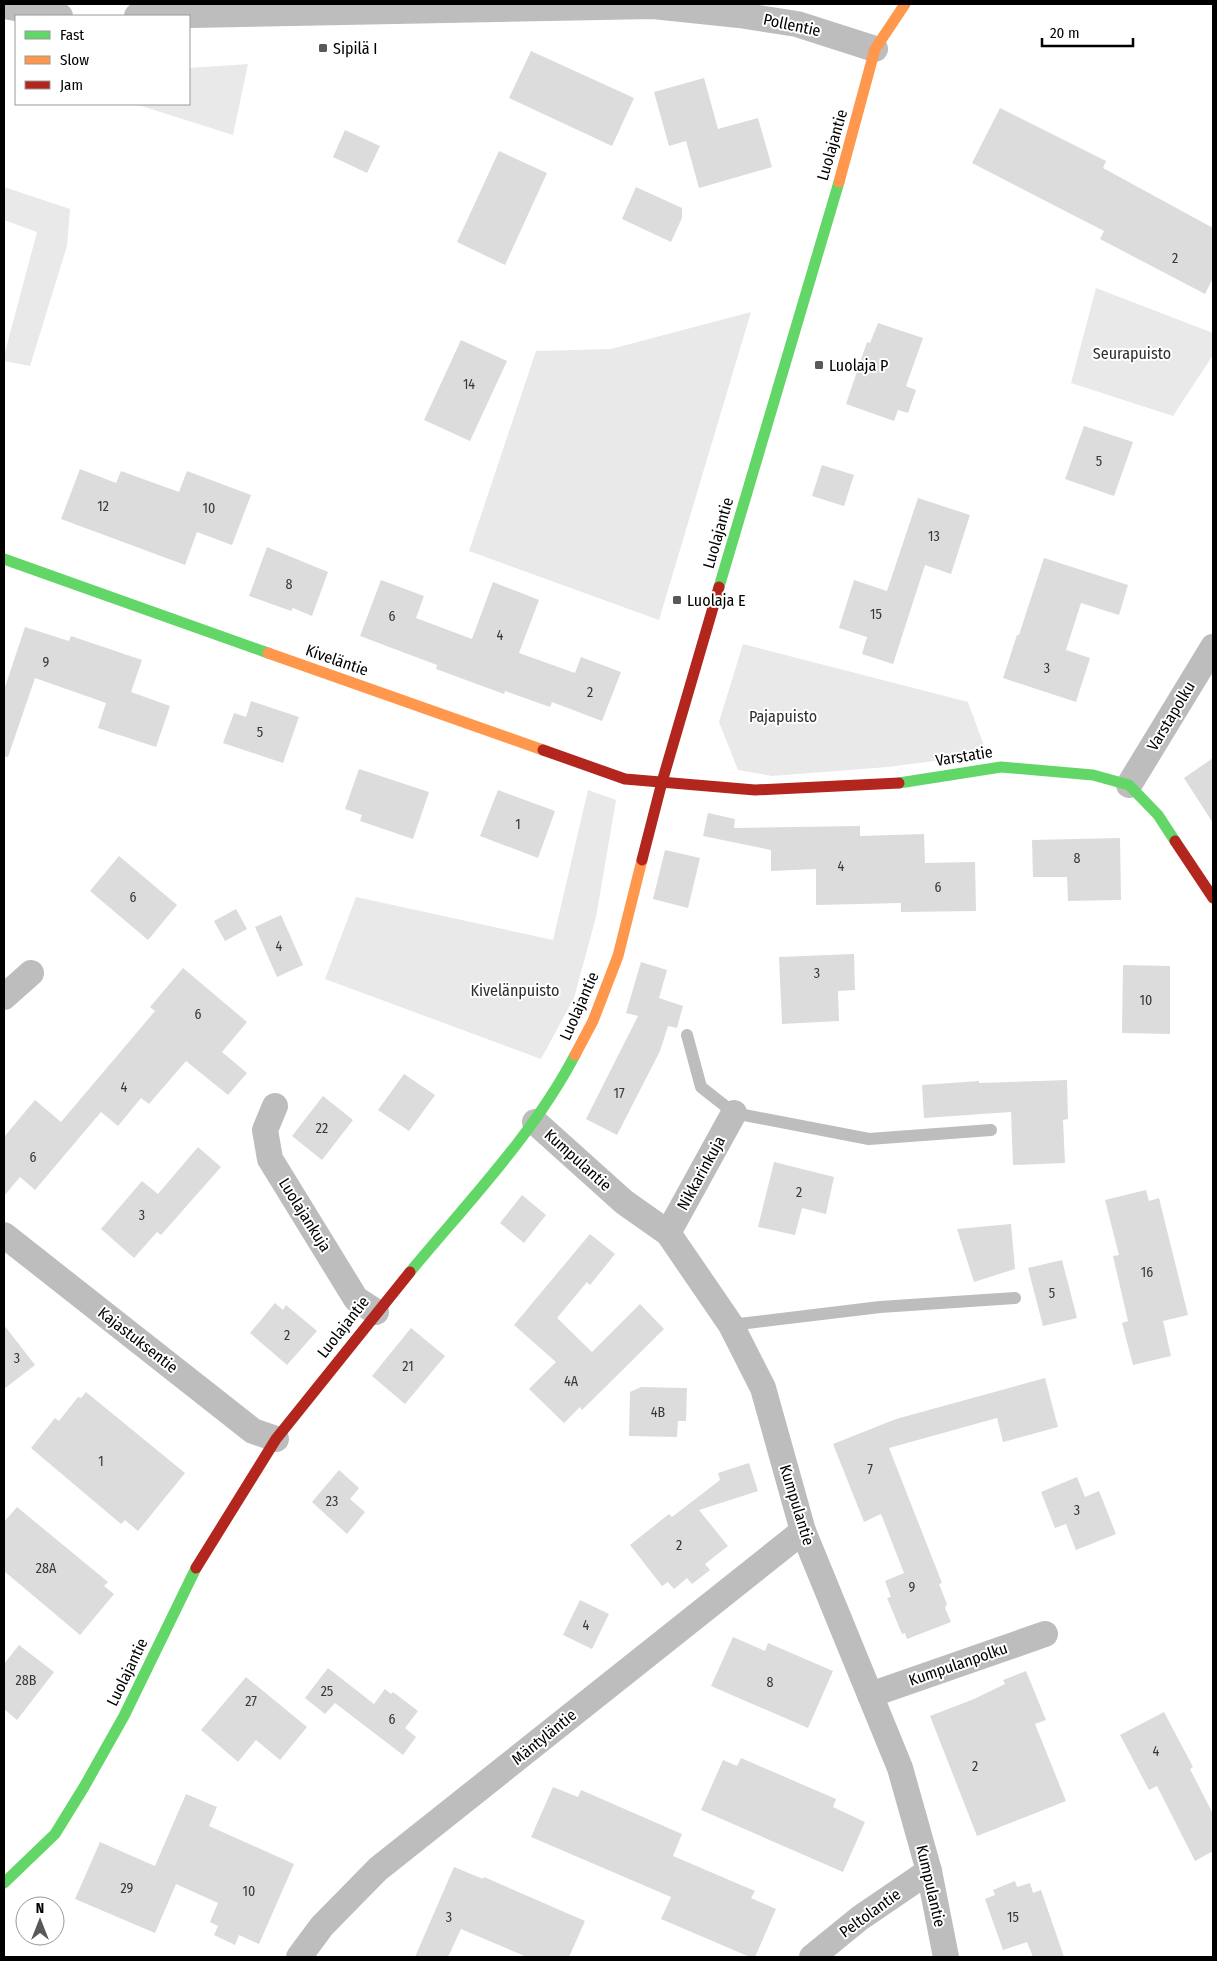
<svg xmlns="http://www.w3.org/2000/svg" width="1217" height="1961" viewBox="0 0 1217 1961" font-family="'Fira Sans Condensed',sans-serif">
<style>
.green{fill:#e9e9e9}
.building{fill:#dcdcdc}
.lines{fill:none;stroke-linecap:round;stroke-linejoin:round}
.lane{stroke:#bdbdbd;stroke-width:12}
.street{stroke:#bdbdbd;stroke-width:26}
.fast{stroke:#63d668;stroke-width:11}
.slow{stroke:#ff974d;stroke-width:11}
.jam{stroke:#b3261e;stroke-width:11}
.poi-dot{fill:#595959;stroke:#fff;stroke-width:2}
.labels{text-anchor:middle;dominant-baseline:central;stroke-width:4;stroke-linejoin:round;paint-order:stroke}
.number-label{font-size:14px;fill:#373737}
.street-label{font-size:16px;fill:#000;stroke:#fff}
.poi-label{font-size:16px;fill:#000;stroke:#fff;text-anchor:start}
.park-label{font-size:16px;fill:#2e2e2e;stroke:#fff}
</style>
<rect width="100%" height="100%" fill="#fff"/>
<!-- green -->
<g class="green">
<path d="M248 64 233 135 135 104H189V68Z"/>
<path d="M4 187 70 209 67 246 30 366 4 361V356L37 232 4 220Z"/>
<path d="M1096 288 1213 333V355L1173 416 1071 383Z"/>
<path d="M751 312 659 620 469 551 536 351 611 349Z"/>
<path d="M743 644 968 702 987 754 888 767 772 776 738 770 719 722Z"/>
<path d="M588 790 616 800 596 917 574 998 541 1059 325 979 356 897 553 940Z"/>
</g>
<!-- building -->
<g class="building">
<path d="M531 51 634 98 612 146 509 98Z"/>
<path d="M704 78 718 129 758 118 772 167 699 188 686 141 669 146 654 92Z"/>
<path d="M1000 108 1106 161 1103 168 1213 228V278L1205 294 1100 239 1104 231 972 163Z"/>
<path d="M345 130 380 146 367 173 333 157Z"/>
<path d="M499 151 547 173 505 265 457 242Z"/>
<path d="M636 187 682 208V218L671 242 622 219Z"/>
<path d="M878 323 923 338 906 386 916 390 908 413 898 410 894 421 846 404 867 342 870 343Z"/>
<path d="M461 340 507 361 470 441 424 420Z"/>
<path d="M1084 426 1133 442 1114 496 1065 479Z"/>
<path d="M822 465 854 475 844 506 812 496Z"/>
<path d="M80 469 116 483 121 471 179 492 187 471 251 495 232 545 197 532 185 565 61 519Z"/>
<path d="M918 498 970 515 951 574 925 565 893 664 862 654 867 637 839 628 854 580 887 591Z"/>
<path d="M267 547 328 572 312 616 293 608 291 611 249 596Z"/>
<path d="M1044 558 1128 585 1119 615 1081 603 1066 650 1090 658 1076 702 1003 678 1017 635H1019Z"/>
<path d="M381 580 424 596 416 618 472 639 493 582 539 600 519 653 575 673 581 657 621 672 602 721 552 702 550 707 505 691 504 694 436 669 437 665 360 636Z"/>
<path d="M25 627 69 641 71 636 142 660 131 692 170 706 156 747 98 728 106 703 35 678 8 757 4 756V690Z"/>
<path d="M251 701 299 717 283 763 223 743 234 713 246 717Z"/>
<path d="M1213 758V823L1184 778Z"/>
<path d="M359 769 429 792 413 839 360 821 362 815 345 809Z"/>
<path d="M498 790 555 811 538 858 480 836Z"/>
<path d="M708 813 735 819 734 828 860 826V836L924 834 925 863 975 862 976 911 901 912V903L816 905V869L771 871V850L703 836Z"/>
<path d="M1120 838 1121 900 1068 901 1067 877H1033L1032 840Z"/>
<path d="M665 850 700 858 688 908 653 899Z"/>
<path d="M119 856 177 905 148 940 90 891Z"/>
<path d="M236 909 247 929 225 941 214 921Z"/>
<path d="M281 915 303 965 277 977 255 927Z"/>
<path d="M854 954 855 990 838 991 839 1021 782 1024 779 957Z"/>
<path d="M641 962 667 970 659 998 683 1006 677 1028 668 1026 660 1051 617 1135 586 1119 638 1016 626 1013Z"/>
<path d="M1123 965 1170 966V1034L1122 1033Z"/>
<path d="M183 968 247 1022 222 1052 247 1073 228 1095 186 1061 149 1104 141 1098 118 1126 101 1112 35 1190 20 1177 4 1196V1137L35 1100 61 1122 155 1011 150 1007Z"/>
<path d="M404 1074 435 1095 409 1131 378 1110Z"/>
<path d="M1067 1080 1068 1119 1063 1120 1065 1163 1013 1165 1011 1112 924 1118 922 1085 979 1081V1083Z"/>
<path d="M323 1096 353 1120 322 1160 292 1136Z"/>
<path d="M198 1147 221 1167 161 1235 157 1232 134 1258 101 1229 142 1181 158 1194Z"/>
<path d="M774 1162 834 1177 826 1214 802 1208 795 1235 758 1227Z"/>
<path d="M1146 1190 1149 1201 1159 1198 1188 1315 1163 1321 1171 1356 1133 1365 1122 1323 1128 1321 1113 1256 1119 1255 1105 1200Z"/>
<path d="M522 1195 546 1215 524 1243 500 1223Z"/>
<path d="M1011 1224 1015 1269 974 1282 957 1229Z"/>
<path d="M590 1234 615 1254 590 1285 587 1282 557 1318 592 1352 640 1304 664 1329 582 1410 580 1407 564 1423 529 1389 556 1362 514 1325Z"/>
<path d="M1062 1260 1077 1318 1043 1326 1028 1268Z"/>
<path d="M275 1303 283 1310 286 1305 317 1331 287 1365 250 1333Z"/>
<path d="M4 1325 35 1365 4 1389Z"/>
<path d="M411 1328 445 1356 405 1404 372 1376Z"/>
<path d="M1045 1378 1058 1427 1003 1442 997 1418 889 1448 942 1583 939 1584 947 1604 945 1608 951 1622 907 1639 905 1633 902 1634 887 1598 891 1597 885 1581 904 1573 881 1514 864 1522 833 1444 896 1419Z"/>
<path d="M641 1387 687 1388 686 1421H678L677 1437 629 1436 630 1392Z"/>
<path d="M86 1392 185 1473 138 1531 125 1520 121 1524 31 1448 55 1418 59 1421 78 1397 81 1398Z"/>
<path d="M749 1463 758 1491 699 1510 728 1546 705 1564 710 1570 692 1584 687 1578 674 1589 668 1582 662 1586 630 1545 669 1514 672 1517 720 1480 718 1473Z"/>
<path d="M339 1470 359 1488 350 1499 365 1512 347 1534 312 1502Z"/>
<path d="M1077 1477 1085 1497 1099 1491 1116 1534 1076 1550 1066 1524 1055 1528 1041 1492Z"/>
<path d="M17 1507 108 1582 104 1586 114 1594 80 1635 4 1571V1522Z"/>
<path d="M580 1600 609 1614 592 1649 563 1635Z"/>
<path d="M733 1637 765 1651 768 1643 833 1671 808 1728 711 1686Z"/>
<path d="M19 1645 54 1672 17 1720 4 1709V1664Z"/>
<path d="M328 1668 374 1704 385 1689 391 1694 393 1692 418 1711 405 1728 416 1737 403 1755 335 1703 325 1714 305 1698Z"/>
<path d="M1026 1671 1046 1720 1035 1724 1066 1801 977 1836 930 1716 974 1699 1005 1684 1003 1680Z"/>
<path d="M246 1677 307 1727 280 1760 256 1740 238 1762 201 1730Z"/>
<path d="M1164 1712 1193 1767 1190 1769 1213 1814V1851L1195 1861 1157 1786 1149 1790 1120 1735Z"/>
<path d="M741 1758 836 1799 833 1807 865 1822 843 1872 701 1810 723 1760 737 1766Z"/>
<path d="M553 1787 578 1797 581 1790 682 1834 673 1856 755 1891 751 1898 776 1909 755 1957H750L661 1919 671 1897 531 1837Z"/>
<path d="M186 1794 217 1807 209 1826 294 1864 259 1944 239 1935 235 1945 214 1935 218 1926 210 1922 218 1903 176 1884 155 1933 75 1899 100 1842 155 1866Z"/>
<path d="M454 1867 483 1879 484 1877 585 1921 569 1957H527L461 1929 448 1957H415Z"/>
<path d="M1015 1881 1017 1887 1030 1883 1033 1893 1041 1890 1064 1957H1033L1027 1942 1003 1950 985 1899 995 1895 993 1890Z"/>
</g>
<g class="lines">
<!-- lane -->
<g class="lane">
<path d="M687 1035 701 1087 734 1113 869 1139 991 1130"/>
<path d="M731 1325 880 1307 1015 1298"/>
</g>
<!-- street -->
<g class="street">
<path d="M4 6 60 16"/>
<path d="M137 16 653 6 739 15 797 24 875 49"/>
<path d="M1129 785 1213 647"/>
<path d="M4 997 31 973"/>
<path d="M275 1106 265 1130 270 1159 356 1299 376 1312"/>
<path d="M535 1122 624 1202 668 1233 731 1325 763 1388 803 1531 900 1768 929 1871 946 1957"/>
<path d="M668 1233 734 1113"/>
<path d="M4 1235 253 1431 276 1439"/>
<path d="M870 1695 1045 1634"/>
<path d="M299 1957 322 1926 378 1869 803 1531"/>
<path d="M812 1957 860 1918 929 1871"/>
</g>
<!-- fast -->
<g class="fast">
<path d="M4 559 268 653"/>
<path d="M719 587 839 182"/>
<path d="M899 783 1001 767 1093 775 1129 785 1158 815 1175 841"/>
<path d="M410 1272C468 1202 533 1135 575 1055"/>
<path d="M4 1883 55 1834 84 1787 124 1716 196 1568"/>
</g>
<!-- slow -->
<g class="slow">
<path d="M839 182 875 49 905 4"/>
<path d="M268 653 543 750"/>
<path d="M575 1055 593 1021 618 956 642 860"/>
</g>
<!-- jam -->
<g class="jam">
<path d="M543 750 625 779 755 790 899 783"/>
<path d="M1175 841 1213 898"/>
<path d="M642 860 662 782 719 587"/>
<path d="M196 1568 276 1439 410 1272"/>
</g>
</g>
<!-- markers -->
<g class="poi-dot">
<rect x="318" y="43" width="10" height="10" rx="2.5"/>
<rect x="814" y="360" width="10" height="10" rx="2.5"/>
<rect x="672" y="595" width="10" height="10" rx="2.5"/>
</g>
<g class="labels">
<!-- number labels -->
<g class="number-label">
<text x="1175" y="258">2</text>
<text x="469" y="384">14</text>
<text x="1099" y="461">5</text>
<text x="103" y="506">12</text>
<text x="209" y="508">10</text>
<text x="934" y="536">13</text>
<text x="289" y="584">8</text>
<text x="876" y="614">15</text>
<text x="392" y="616">6</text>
<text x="500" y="635">4</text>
<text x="46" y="662">9</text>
<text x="1047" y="668">3</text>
<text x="590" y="692">2</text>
<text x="260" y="732">5</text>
<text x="518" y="824">1</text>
<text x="1077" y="858">8</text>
<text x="841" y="866">4</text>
<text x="938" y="887">6</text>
<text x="133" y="897">6</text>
<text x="279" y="946">4</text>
<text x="817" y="973">3</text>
<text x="1146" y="1000">10</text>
<text x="198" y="1014">6</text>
<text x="124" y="1087">4</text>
<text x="619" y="1093">17</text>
<text x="322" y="1128">22</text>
<text x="33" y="1157">6</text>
<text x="799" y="1192">2</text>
<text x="142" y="1215">3</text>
<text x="1147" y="1272">16</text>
<text x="1052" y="1293">5</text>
<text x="287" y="1335">2</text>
<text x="17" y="1358">3</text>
<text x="408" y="1366">21</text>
<text x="571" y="1381">4A</text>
<text x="658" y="1412">4B</text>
<text x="101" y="1461">1</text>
<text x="870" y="1469">7</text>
<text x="332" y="1501">23</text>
<text x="1077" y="1510">3</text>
<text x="679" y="1545">2</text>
<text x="46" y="1568">28A</text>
<text x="912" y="1587">9</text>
<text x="586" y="1625">4</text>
<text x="26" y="1680">28B</text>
<text x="770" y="1682">8</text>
<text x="327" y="1691">25</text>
<text x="251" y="1701">27</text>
<text x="392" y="1719">6</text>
<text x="1156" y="1751">4</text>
<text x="975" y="1766">2</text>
<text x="127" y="1888">29</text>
<text x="249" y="1891">10</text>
<text x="449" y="1917">3</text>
<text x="1013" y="1917">15</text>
</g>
<!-- street labels -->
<g class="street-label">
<text transform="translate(792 25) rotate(12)">Pollentie</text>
<text transform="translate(832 145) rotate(-74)">Luolajantie</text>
<text transform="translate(718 533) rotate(-74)">Luolajantie</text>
<text transform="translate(337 660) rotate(19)">Kiveläntie</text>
<text transform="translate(1171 716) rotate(-59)">Varstapolku</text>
<text transform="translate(964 756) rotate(-9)">Varstatie</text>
<text transform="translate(579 1006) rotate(-66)">Luolajantie</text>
<text transform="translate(578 1160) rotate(42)">Kumpulantie</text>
<text transform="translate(701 1173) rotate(-61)">Nikkarinkuja</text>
<text transform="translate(305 1215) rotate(58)">Luolajankuja</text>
<text transform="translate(343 1327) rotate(-52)">Luolajantie</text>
<text transform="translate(138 1340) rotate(38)">Kajastuksentie</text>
<text transform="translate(797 1505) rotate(73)">Kumpulantie</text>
<text transform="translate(958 1664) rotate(-19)">Kumpulanpolku</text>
<text transform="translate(127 1672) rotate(-64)">Luolajantie</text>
<text transform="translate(544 1737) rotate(-39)">Mäntyläntie</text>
<text transform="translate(931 1886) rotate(77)">Kumpulantie</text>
<text transform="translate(870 1913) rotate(-36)">Peltolantie</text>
</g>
<!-- poi labels -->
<g class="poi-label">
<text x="333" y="48">Sipilä I</text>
<text x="829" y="365">Luolaja P</text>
<text x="687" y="600">Luolaja E</text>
</g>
<!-- park labels -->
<g class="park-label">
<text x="1132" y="353">Seurapuisto</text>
<text x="783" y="716">Pajapuisto</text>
<text x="515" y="990">Kivelänpuisto</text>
</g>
</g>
<!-- border -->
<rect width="1217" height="1961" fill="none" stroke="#000000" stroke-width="10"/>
<!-- legend -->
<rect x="15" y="15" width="175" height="90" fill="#ffffff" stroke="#999999"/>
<rect x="25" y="31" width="25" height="8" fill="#63d668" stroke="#999999"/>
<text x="60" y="40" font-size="15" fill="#000000">Fast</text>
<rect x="25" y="56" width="25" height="8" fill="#ff974d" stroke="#999999"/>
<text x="60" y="65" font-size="15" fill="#000000">Slow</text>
<rect x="25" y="81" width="25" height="8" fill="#b3261e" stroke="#999999"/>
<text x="60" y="90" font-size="15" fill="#000000">Jam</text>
<!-- north arrow -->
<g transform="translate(40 1921)"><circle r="24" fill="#ffffff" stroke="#999999"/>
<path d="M0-4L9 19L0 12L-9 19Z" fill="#595959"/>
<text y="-8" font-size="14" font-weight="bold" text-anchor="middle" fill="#000000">N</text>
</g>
<!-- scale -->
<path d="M1042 38v8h91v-8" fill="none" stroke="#000000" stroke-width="2.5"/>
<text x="1050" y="38" font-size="15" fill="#000000" stroke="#ffffff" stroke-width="4" paint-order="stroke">20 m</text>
</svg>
